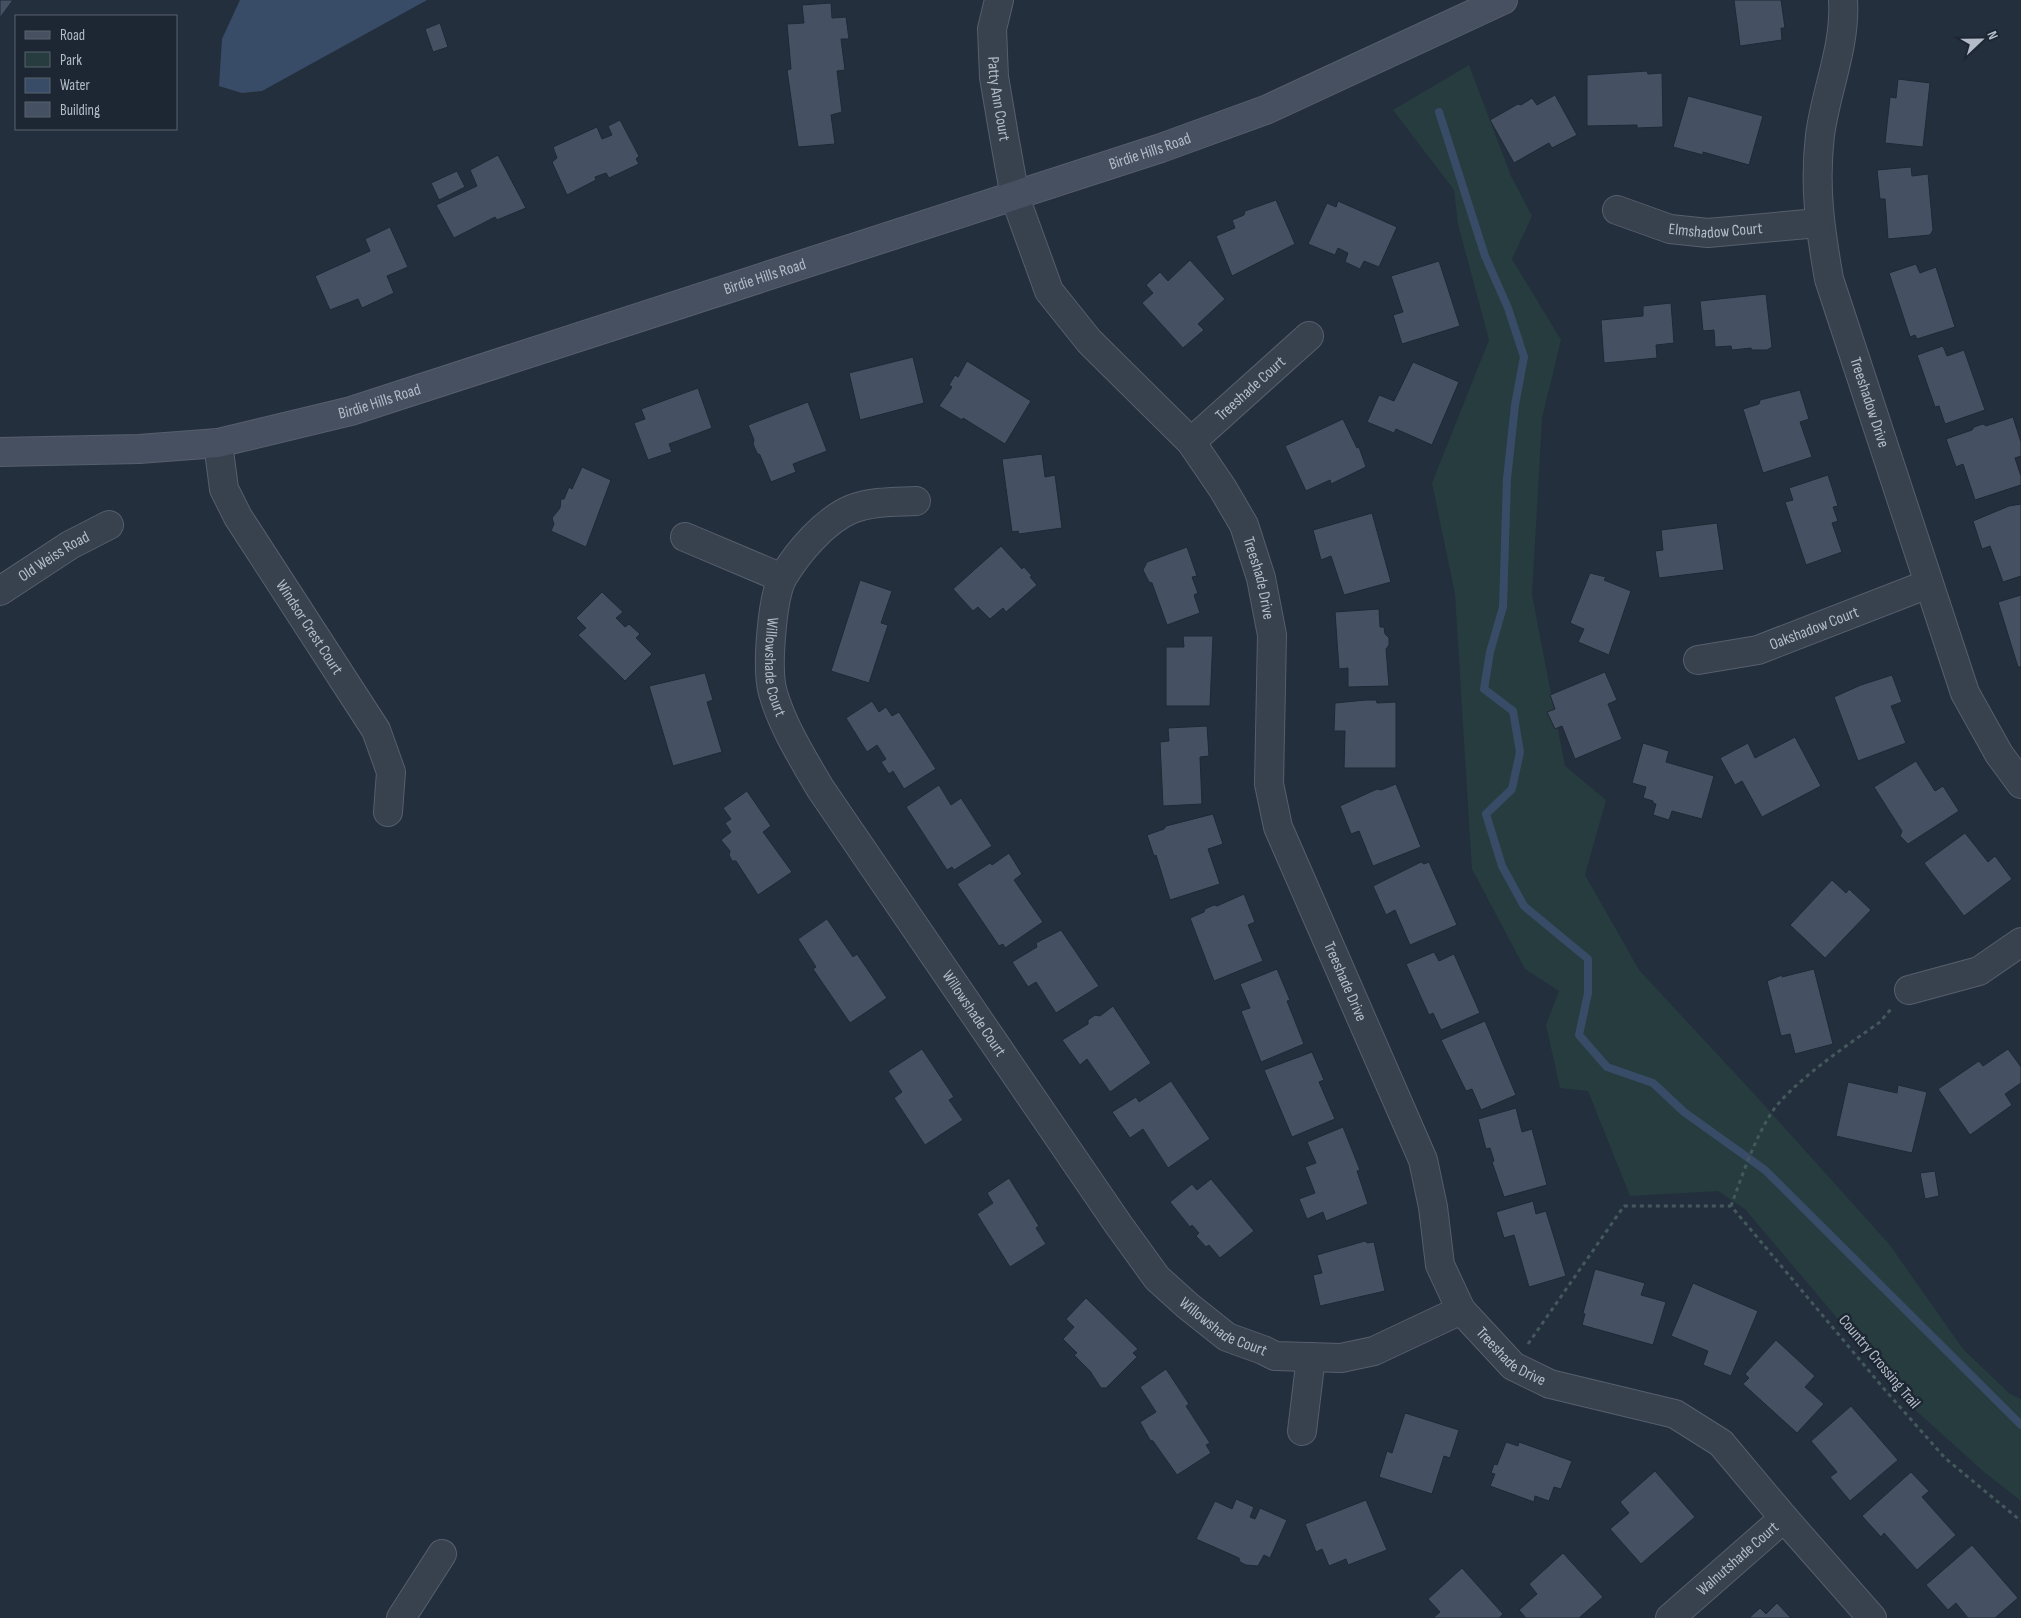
<svg xmlns="http://www.w3.org/2000/svg" width="2021" height="1618" viewBox="0 0 2021 1618" font-family="'Sofia Sans Condensed',sans-serif">
<style>
.green{fill:#263c3f}
.water{fill:#394c67}
.lines{fill:none;stroke-linecap:round;stroke-linejoin:round}
.stream{stroke:#394c67;stroke-width:8}
.building{fill:#455162;stroke:#1f2835}
.minor-casing{stroke:#565f6c;stroke-width:30}
.secondary-casing{stroke:#565f6c;stroke-width:30}
.path{stroke:#44595c;stroke-width:3;stroke-dasharray:4 4;stroke-linecap:butt}
.minor{stroke:#38414e;stroke-width:28}
.secondary{stroke:#465061;stroke-width:28}
.labels{text-anchor:middle;dominant-baseline:central;stroke-width:5;stroke-linejoin:round;paint-order:stroke}
.street-label{font-size:16px;fill:#b4bcc9;stroke:#1d2633}
</style>
<rect width="100%" height="100%" fill="#242f3e"/>
<!-- green -->
<path class="green" d="M1469 65 1511 176 1532 216 1512 259 1561 340 1542 418 1532 595 1565 766 1606 800 1585 875 1639 970 1756 1096 1889 1244 1963 1349 2010 1394 2021 1399V1501L1984 1472 1913 1408 1745 1209 1718 1191 1630 1196 1588 1091 1560 1088 1546 1025 1559 991 1525 969 1472 869 1455 594 1432 483 1489 340 1458 224 1454 190 1393 110Z"/>
<!-- water -->
<path class="water" d="M240 0H427L262 91 242 93 219 86 222 39Z"/>
<g class="lines">
<!-- stream -->
<path class="stream" d="M1439 112 1485 256 1508 308 1524 357 1515 405 1507 479 1503 607 1490 652 1484 689 1513 711 1520 752 1512 789 1486 814 1502 866 1524 906 1588 959V993L1579 1035 1607 1067 1653 1083 1684 1112 1765 1170 2021 1425"/>
</g>
<!-- building -->
<g class="building">
<path d="M0 0H13L0 18Z"/>
<path d="M1734 0H1781L1785 28H1781L1782 40 1740 46Z"/>
<path d="M831 3 832 18 846 17 849 39H841L845 70 837 71 842 112 831 115 835 144 798 147 787 70 791 69 787 24 804 23 802 5Z"/>
<path d="M440 23 448 47 433 52 425 29Z"/>
<path d="M1647 71 1648 74 1662 73 1663 127 1637 128V125L1587 126V75Z"/>
<path d="M1898 79 1930 83 1923 147 1885 143 1890 97 1896 98Z"/>
<path d="M1555 95 1577 135 1552 148 1549 143 1514 163 1490 120 1518 104 1521 105 1532 98 1537 105Z"/>
<path d="M1688 96 1763 116 1749 165 1703 152V155L1673 147Z"/>
<path d="M620 120 639 156 636 159 639 164 609 178 606 173 595 177 596 180 567 195 552 162 557 158 553 147 597 127 602 139 612 135 608 126Z"/>
<path d="M498 155 526 208 497 220 495 217 454 238 436 205 477 186 470 170Z"/>
<path d="M1911 167 1912 176 1928 174 1933 230 1930 235 1888 239 1885 199H1880L1877 170Z"/>
<path d="M457 171 465 187 439 200 431 183Z"/>
<path d="M1276 200 1295 244 1232 276 1216 236 1235 228 1232 220 1244 215 1245 211Z"/>
<path d="M1338 201 1397 227 1379 267 1364 261 1360 269 1345 262 1348 253 1338 248 1335 255 1308 244 1327 203 1336 207Z"/>
<path d="M390 227 408 267 387 276 394 293 362 308 358 299 330 310 315 276 370 251 365 239Z"/>
<path d="M1190 260 1225 299 1198 324 1204 330 1183 348 1142 303 1153 293 1146 285 1160 272 1168 281Z"/>
<path d="M1439 261 1460 326 1402 344 1393 315 1403 312 1391 276Z"/>
<path d="M1916 264 1920 273 1936 267 1955 327 1917 339 1915 335 1910 337 1889 273Z"/>
<path d="M1766 294 1772 347 1767 350H1752L1751 348 1732 350 1731 346 1715 347 1714 330 1703 331 1700 301Z"/>
<path d="M1671 303 1674 343 1656 345 1657 358 1604 363 1601 320 1643 316V306Z"/>
<path d="M1943 346 1947 356 1964 350 1985 410 1945 424 1939 406 1935 407 1917 355Z"/>
<path d="M913 357 924 403 860 420 849 373Z"/>
<path d="M967 361 1031 401 1005 444 963 418 962 420 939 406 952 387 949 385 955 375 958 377Z"/>
<path d="M1413 362 1459 382 1432 445 1396 429 1394 433 1367 422 1379 395 1394 401Z"/>
<path d="M698 388 712 428 669 444 672 452 648 460 634 423 645 419 641 409Z"/>
<path d="M1800 390 1809 419 1800 422 1812 457 1763 473 1743 409 1759 404 1760 400Z"/>
<path d="M808 402 827 451 793 464 796 472 771 482 760 455 757 453 753 444 754 440 748 425Z"/>
<path d="M2013 417 2021 442V456L2015 458 2021 476V485L1975 500 1963 464 1956 467 1946 439 1972 430 1974 427 1983 424 1986 426Z"/>
<path d="M1343 419 1357 448 1359 447 1366 467 1331 484 1330 480 1306 491 1285 446Z"/>
<path d="M1042 454 1045 477 1055 475 1062 528 1019 534 1018 531 1012 532 1002 459Z"/>
<path d="M582 467 611 480 586 547 551 531 554 524 552 518 560 508 561 499H564L569 487 572 489Z"/>
<path d="M1828 475 1838 506 1833 507 1838 521 1832 523 1842 552 1806 565 1785 502 1793 500 1789 488Z"/>
<path d="M2021 504V576L2003 582 1990 546 1982 549 1973 521 2009 506Z"/>
<path d="M1372 513 1391 582 1344 595 1331 556 1321 560 1313 530Z"/>
<path d="M1717 523 1724 570 1659 578 1655 551 1663 550 1661 530Z"/>
<path d="M1001 546 1022 569 1024 567 1032 576 1030 577 1037 585 1006 612 1003 608 990 619 978 607 973 611 953 589Z"/>
<path d="M1187 547 1197 576 1192 577 1198 593 1194 595 1200 613 1167 625 1152 583 1149 582 1143 570 1147 562Z"/>
<path d="M1590 573 1606 577 1604 580 1631 591 1609 655 1578 642 1584 629 1570 623Z"/>
<path d="M860 580 892 591 881 623 888 625 869 683 831 671Z"/>
<path d="M602 592 623 612 616 618 625 627 629 624 640 634 636 638 652 654 625 681 578 635 586 628 576 618Z"/>
<path d="M2021 595V667H2018L1998 602Z"/>
<path d="M1379 609 1380 627H1384L1385 634 1389 638V645L1386 649 1389 686 1348 687V668L1339 669 1335 612Z"/>
<path d="M1183 636H1213L1210 706H1166V647H1184Z"/>
<path d="M1605 672 1617 700 1608 704 1622 739 1575 759 1562 726 1555 729 1547 712 1555 709 1550 695Z"/>
<path d="M705 673 713 700 707 702 722 752 673 766 649 686Z"/>
<path d="M1892 675 1902 702 1891 706 1906 743 1858 761 1834 697 1861 685Z"/>
<path d="M1366 700H1376L1377 703 1396 702V768H1344L1345 731H1334L1335 703Z"/>
<path d="M872 701 879 712 886 707 892 716 899 712 936 769 904 789 893 771 889 774 881 762 886 759 877 745 867 752 846 718Z"/>
<path d="M1207 726 1209 756 1200 757 1202 804 1163 806 1160 742 1169 741 1168 728Z"/>
<path d="M1795 737 1821 786 1762 817 1742 781 1735 785 1720 758 1748 743 1755 758Z"/>
<path d="M1643 743 1669 751 1666 762 1714 776 1702 819 1672 811 1669 820 1653 815 1656 804 1653 803V801L1643 798 1646 787 1632 783Z"/>
<path d="M1916 761 1935 791 1943 786 1959 811 1908 844 1900 836 1902 831 1874 787Z"/>
<path d="M1396 784 1421 847 1373 866 1359 831 1351 834 1340 806 1377 789 1381 790Z"/>
<path d="M939 785 951 805 961 798 992 846 954 870 952 867 947 870 906 807Z"/>
<path d="M747 791 771 826 763 832 792 872 758 895 736 861H732L729 855 730 851 721 840 731 832 725 823 731 819 723 808Z"/>
<path d="M1213 814 1223 844 1208 849 1220 884 1170 900 1156 855 1154 856 1147 835 1164 829 1166 826Z"/>
<path d="M1965 833 1988 862 1995 856 2012 879 1964 916 1924 863Z"/>
<path d="M1009 853 1022 874 1014 880 1043 922 1005 948 1003 944 999 946 957 884 990 863 992 865Z"/>
<path d="M1421 862 1424 864 1429 862 1457 925 1410 945 1395 910 1386 915 1373 886Z"/>
<path d="M1832 880 1846 893 1849 889 1871 910 1825 958 1790 925Z"/>
<path d="M1244 894 1255 922 1248 925 1263 961 1214 981 1190 918 1204 912 1205 909 1214 905 1217 906Z"/>
<path d="M827 919 853 957 857 954 887 998 850 1023 813 969 816 967 798 939Z"/>
<path d="M1061 930 1099 986 1056 1013 1036 982 1028 987 1012 962 1037 947 1036 943Z"/>
<path d="M1434 952 1439 961 1454 954 1480 1013 1441 1030 1433 1013 1429 1015 1406 964Z"/>
<path d="M1277 969 1290 1000 1287 1001 1304 1044 1261 1062 1241 1011 1250 1008 1240 984Z"/>
<path d="M1814 969 1833 1044 1795 1054 1790 1034 1781 1036 1767 981 1782 975V977Z"/>
<path d="M1113 1006 1151 1063 1110 1092 1087 1059 1080 1065 1062 1040 1088 1024V1020L1095 1015 1100 1016Z"/>
<path d="M1485 1021 1516 1095 1481 1110 1472 1089 1466 1091 1441 1040Z"/>
<path d="M922 1049 954 1097 949 1100 963 1120 925 1145 894 1098 902 1092 888 1071Z"/>
<path d="M2008 1049 2021 1067V1083L2005 1094 2012 1105 1970 1135 1938 1089 1979 1061 1983 1066Z"/>
<path d="M1312 1052 1324 1080 1319 1082 1335 1119 1292 1137 1264 1070Z"/>
<path d="M1171 1081 1210 1139 1168 1168 1143 1129 1130 1138 1112 1112 1136 1097 1139 1102Z"/>
<path d="M1848 1082 1897 1093 1898 1085 1927 1092 1912 1153 1836 1136Z"/>
<path d="M1516 1108 1522 1132 1532 1129 1547 1185 1504 1197 1492 1162 1494 1161 1490 1148 1486 1149 1478 1119Z"/>
<path d="M1343 1127 1360 1170 1357 1171 1368 1204 1326 1221 1323 1212 1307 1219 1299 1199 1315 1193 1305 1167 1316 1163 1307 1142Z"/>
<path d="M1935 1171 1939 1196 1925 1199 1920 1173Z"/>
<path d="M1009 1178 1039 1226 1036 1228 1046 1244 1010 1267 977 1214 993 1203 987 1193Z"/>
<path d="M1211 1179 1254 1231 1220 1258 1209 1245 1206 1247 1196 1236 1199 1233 1192 1225 1190 1227 1170 1202 1192 1184 1197 1190Z"/>
<path d="M1533 1201 1536 1214 1546 1211 1566 1276 1529 1287 1514 1235 1504 1238 1496 1212Z"/>
<path d="M1365 1241 1367 1243 1374 1242 1385 1291 1320 1306 1313 1275 1322 1273 1317 1255Z"/>
<path d="M1595 1269 1645 1283 1641 1295 1666 1302 1653 1345 1582 1325 1585 1314 1583 1313Z"/>
<path d="M1693 1283 1758 1311 1731 1376 1703 1365 1708 1351 1671 1336Z"/>
<path d="M1086 1298 1138 1349 1133 1353 1137 1357 1106 1388H1101L1090 1371 1074 1355 1077 1353 1063 1339 1074 1327 1066 1319Z"/>
<path d="M1776 1340 1815 1376 1805 1387 1824 1404 1797 1433 1743 1384 1749 1378 1745 1374Z"/>
<path d="M1166 1369 1189 1404 1186 1406 1210 1443 1206 1445 1211 1453 1177 1475 1153 1441 1150 1440 1140 1422 1156 1412 1140 1387Z"/>
<path d="M1851 1406 1898 1460 1850 1501 1830 1477 1837 1472 1811 1441Z"/>
<path d="M1405 1413 1459 1430 1450 1458 1444 1456 1432 1494 1379 1477 1387 1451 1392 1453Z"/>
<path d="M1506 1442 1518 1446 1519 1442 1572 1461 1561 1489 1554 1487 1549 1501 1535 1496 1534 1502 1490 1486 1495 1474 1491 1473 1494 1464 1497 1465Z"/>
<path d="M1655 1471 1695 1517 1641 1564 1610 1529 1629 1513 1620 1502Z"/>
<path d="M1911 1472 1929 1491 1922 1497 1956 1535 1917 1570 1884 1533 1881 1537 1862 1516Z"/>
<path d="M1236 1499 1254 1507 1250 1517 1255 1519 1260 1508 1287 1520 1270 1558 1264 1555 1258 1566 1246 1565 1240 1562 1239 1558 1196 1539 1215 1501 1232 1509Z"/>
<path d="M1366 1500 1387 1550 1348 1565 1346 1559 1329 1566 1322 1549 1316 1552 1305 1524Z"/>
<path d="M1972 1545 2018 1598 1995 1618H1968L1956 1603 1948 1610 1926 1585Z"/>
<path d="M1563 1553 1603 1597 1579 1618H1526L1519 1610 1537 1594 1529 1584Z"/>
<path d="M1462 1568 1503 1614 1499 1618H1433L1440 1612 1428 1599Z"/>
<path d="M1777 1603 1791 1618H1749L1760 1608 1766 1614Z"/>
</g>
<g class="lines">
<defs>
<g id="minor">
<path id="s1" d="M999 0 992 29 994 77 1004 136 1015 197 1049 291 1089 341 1191 442 1223 489 1244 525 1261 578 1272 635 1269 784 1278 827 1423 1160 1433 1207 1440 1265 1461 1310 1513 1366 1550 1384 1675 1414 1721 1443 1784 1518 1872 1618"/>
<path id="s2" d="M1843 0C1846 46 1826 90 1820 135 1814 186 1820 228 1829 279L1965 693 1999 754 2021 784"/>
<path id="s3" d="M1617 210 1670 229 1708 233 1818 223"/>
<path id="s4" d="M1191 442 1309 336"/>
<path id="s5" d="M218 443 224 489 238 517 376 730 391 772 388 812"/>
<path id="s6" d="M916 501C896 502 872 501 852 509 825 520 798 552 783 577 772 597 766 670 773 693 783 727 802 757 820 788L1118 1224 1157 1278 1188 1306 1227 1337 1263 1350 1275 1356 1341 1358 1374 1351 1461 1310"/>
<path d="M685 537 782 578"/>
<path id="s7" d="M0 591 70 545 109 525"/>
<path id="s8" d="M1698 660 1758 650 1928 584"/>
<path d="M1909 990 1979 971 2021 942"/>
<path d="M1302 1431 1311 1357"/>
<path d="M401 1618 442 1554"/>
<path id="s9" d="M1670 1618 1784 1518"/>
</g>
<g id="secondary">
<path id="s10" d="M0 452 139 449 218 443 351 411 1161 148 1268 109 1503 0"/>
</g>
</defs>
<!-- minor casing -->
<use href="#minor" class="minor-casing"/>
<!-- secondary casing -->
<use href="#secondary" class="secondary-casing"/>
<!-- path -->
<g class="path">
<path d="M1731 1206C1742 1176 1753 1143 1770 1115 1789 1084 1849 1044 1880 1022L1891 1009"/>
<path d="M1528 1344 1624 1206H1731L1885 1390 1945 1458 2021 1521"/>
</g>
<!-- minor -->
<use href="#minor" class="minor"/>
<!-- secondary -->
<use href="#secondary" class="secondary"/>
</g>
<g class="labels">
<!-- street labels -->
<g class="street-label">
<text stroke="none"><textPath href="#s1" startOffset="100">Patty Ann Court</textPath></text>
<text stroke="none"><textPath href="#s10" startOffset="1195">Birdie Hills Road</textPath></text>
<text stroke="none"><textPath href="#s3" startOffset="102">Elmshadow Court</textPath></text>
<text stroke="none"><textPath href="#s10" startOffset="790">Birdie Hills Road</textPath></text>
<text stroke="none"><textPath href="#s4" startOffset="80">Treeshade Court</textPath></text>
<text stroke="none"><textPath href="#s10" startOffset="385">Birdie Hills Road</textPath></text>
<text stroke="none"><textPath href="#s2" startOffset="412">Treeshadow Drive</textPath></text>
<text stroke="none"><textPath href="#s7" startOffset="64">Old Weiss Road</textPath></text>
<text stroke="none"><textPath href="#s1" startOffset="661">Treeshade Drive</textPath></text>
<text stroke="none"><textPath href="#s5" startOffset="209">Windsor Crest Court</textPath></text>
<text stroke="none"><textPath href="#s8" startOffset="121">Oakshadow Court</textPath></text>
<text stroke="none"><textPath href="#s6" startOffset="255">Willowshade Court</textPath></text>
<text stroke="none"><textPath href="#s1" startOffset="1081">Treeshade Drive</textPath></text>
<text stroke="none"><textPath href="#s6" startOffset="660">Willowshade Court</textPath></text>
<text stroke="none"><textPath href="#s6" startOffset="1065">Willowshade Court</textPath></text>
<text stroke="none"><textPath href="#s1" startOffset="1501">Treeshade Drive</textPath></text>
<text transform="translate(1879 1362) rotate(50)">Country Crossing Trail</text>
<text stroke="none"><textPath href="#s9" startOffset="90">Walnutshade Court</textPath></text>
</g>
</g>
<!-- legend -->
<rect x="15" y="15" width="162" height="115" fill="#1d2633" stroke="#59626f"/>
<rect x="25" y="31" width="25" height="8" fill="#465061" stroke="#59626f"/>
<text x="60" y="40" font-size="15" fill="#b4bcc9">Road</text>
<rect x="25" y="52" width="25" height="15" fill="#263c3f" stroke="#59626f"/>
<text x="60" y="65" font-size="15" fill="#b4bcc9">Park</text>
<rect x="25" y="78" width="25" height="15" fill="#394c67" stroke="#59626f"/>
<text x="60" y="90" font-size="15" fill="#b4bcc9">Water</text>
<rect x="25" y="102" width="25" height="15" fill="#455162" stroke="#59626f"/>
<text x="60" y="115" font-size="15" fill="#b4bcc9">Building</text>
<!-- north arrow -->
<g transform="translate(1981 40) rotate(68)" stroke="#1d2633" stroke-width="4" paint-order="stroke">
<path d="M0-4L9 19L0 12L-9 19Z" fill="#b4bcc9"/>
<text y="-8" font-size="14" font-weight="bold" text-anchor="middle" fill="#b4bcc9">N</text>
</g>
</svg>
